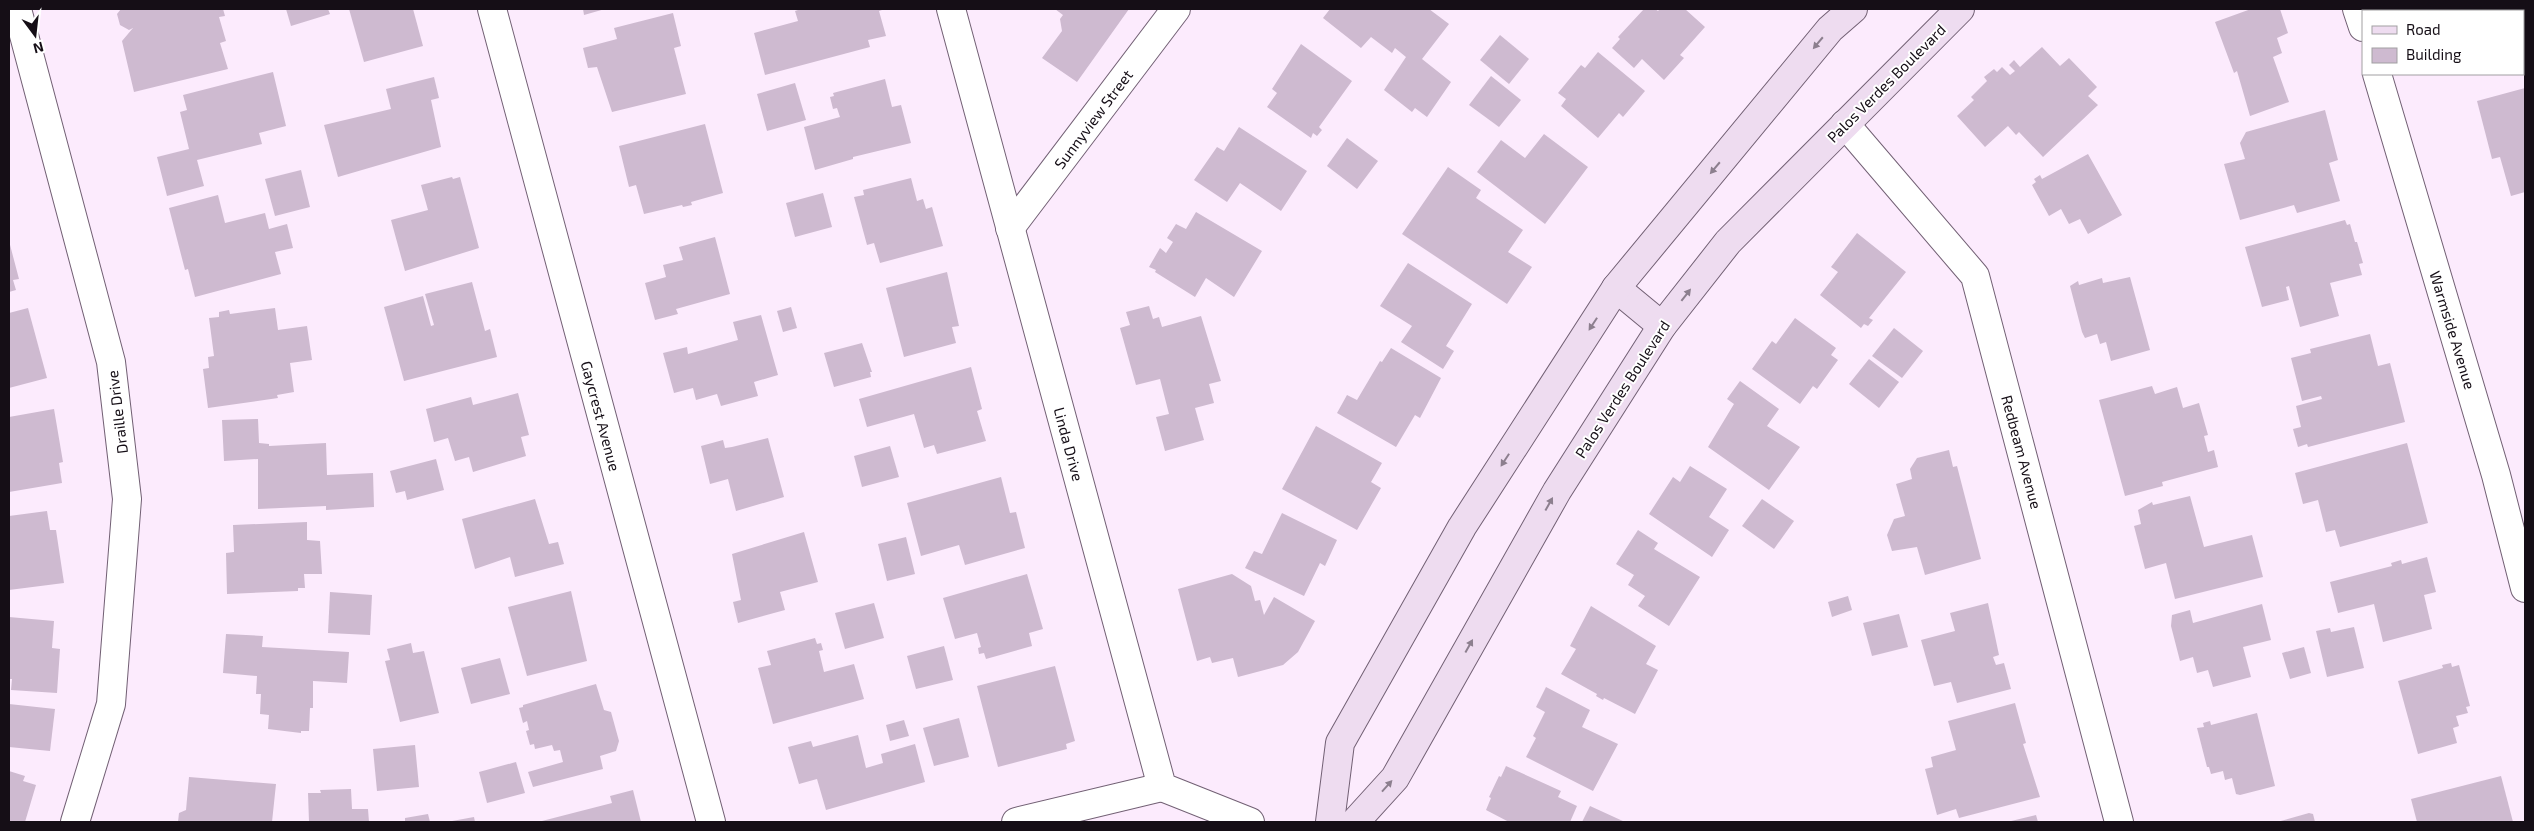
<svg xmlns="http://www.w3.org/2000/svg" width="2534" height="831" viewBox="0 0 2534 831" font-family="'Exo 2',sans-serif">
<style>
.building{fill:#cebad0}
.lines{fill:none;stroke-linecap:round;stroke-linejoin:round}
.street-casing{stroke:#726074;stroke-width:30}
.secondary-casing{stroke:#726074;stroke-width:30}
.street{stroke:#fff;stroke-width:28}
.secondary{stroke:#eedcf0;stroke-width:28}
.oneway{fill:#8c7f8e}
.labels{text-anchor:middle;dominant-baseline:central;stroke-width:4;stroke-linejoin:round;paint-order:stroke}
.street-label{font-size:15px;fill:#150e16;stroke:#fff}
</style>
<rect width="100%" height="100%" fill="#fcebfd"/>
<!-- building -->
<g class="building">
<path d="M121 9H223L225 16 219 17 226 41 220 43 228 69 134 92 122 41 133 28 129 30 120 25 117 14Z"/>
<path d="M286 9H328L330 14 291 26Z"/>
<path d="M349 9H413L423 46 364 62Z"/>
<path d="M583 9H605L584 15Z"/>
<path d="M801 9H885L879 11 886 36 868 40 870 47 765 75 754 33 798 21 795 11Z"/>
<path d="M1055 9H1129L1077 82 1042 58 1062 31 1060 19 1063 15Z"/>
<path d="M1330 9H1429L1449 24 1422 59 1451 82 1427 117 1415 108 1412 112 1384 90 1406 57 1395 48 1392 53 1371 37 1361 48 1323 18Z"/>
<path d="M1644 9H1655L1658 11 1660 9H1685L1705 27 1680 55 1684 58 1664 80 1642 59 1634 68 1612 48 1620 39 1618 37Z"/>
<path d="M2251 9H2280L2288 33 2277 38 2282 53 2273 57 2289 102 2250 116 2237 71 2234 73 2215 22Z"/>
<path d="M2466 9H2525V49L2523 50V11H2467Z"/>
<path d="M673 13 681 46 674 48 686 94 612 112 597 67 588 68 583 48 617 39 614 28Z"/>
<path d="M1500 35 1529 59 1509 84 1480 60Z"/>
<path d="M1301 44 1352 81 1319 127 1322 130 1317 136 1313 133 1311 138 1267 107 1277 93 1272 89Z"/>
<path d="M2042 47 2060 66 2069 58 2097 87 2088 96 2098 105 2043 157 2019 132 2016 135 2008 126 1985 147 1957 116 1974 100 1971 97 1987 81 1984 77 1994 69 1997 72 2002 67 2010 75 2015 71 2009 65 2014 60 2020 67Z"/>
<path d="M1598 52 1645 91 1623 117 1619 113 1598 138 1561 106 1566 99 1558 93 1581 65 1585 68Z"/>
<path d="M273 72 286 126 259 133 262 144 197 160 204 186 167 196 157 157 189 149 180 112 187 110 183 95Z"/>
<path d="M1491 76 1521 100 1499 127 1469 105Z"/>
<path d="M434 77 439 98 431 100 441 147 338 177 324 125 391 109 386 89Z"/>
<path d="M885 79 892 107 901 105 911 143 853 157V159L815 170 804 127 840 117 837 108 833 109 830 97 834 96 833 93Z"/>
<path d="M795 83 806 120 767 131 757 94Z"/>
<path d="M2525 88V192L2511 196 2500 157 2492 159 2477 101Z"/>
<path d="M2325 110 2338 160 2329 163 2340 201 2297 213 2294 205 2240 220 2224 164 2245 159 2240 143 2246 132Z"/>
<path d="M705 124 723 193 691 202 692 205 683 207 682 205 644 214 636 185 629 187 619 146Z"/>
<path d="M1239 127 1307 171 1281 211 1240 183 1227 202 1194 180 1217 147 1224 151Z"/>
<path d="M1544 134 1588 167 1545 224 1477 172 1501 140 1525 158Z"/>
<path d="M1347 138 1378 161 1357 189 1327 166Z"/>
<path d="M2088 154 2122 215 2088 234 2080 219 2069 224 2061 209 2049 216 2032 185 2036 182 2034 179 2040 175 2042 179Z"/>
<path d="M1448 167 1481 190 1476 198 1523 230 1508 252 1532 267 1507 304 1402 234Z"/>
<path d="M301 170 310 207 275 216 265 179Z"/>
<path d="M452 177 453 179 460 177 479 248 405 271 391 220 428 210 421 185Z"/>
<path d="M911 178 917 201 923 199 926 209 932 207 943 246 880 263 874 243 867 245 854 197 864 195 863 190Z"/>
<path d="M823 193 832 227 795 237 786 203Z"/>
<path d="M218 195 225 223 265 213 269 229 287 224 293 248 275 252 281 274 195 297 188 269 185 270 169 208Z"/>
<path d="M1196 212 1262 251 1234 297 1206 278 1195 297 1155 272 1156 270 1149 267 1160 248 1166 253 1173 242 1167 238 1176 224 1186 229Z"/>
<path d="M2345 220 2347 225 2350 224 2355 242H2357L2363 263 2359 264 2362 275 2330 283 2339 316 2300 327 2289 286 2286 287 2289 300 2262 307 2245 247Z"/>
<path d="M1857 233 1906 272 1869 318 1873 320 1868 326 1864 324 1861 328 1820 295 1838 272 1831 267Z"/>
<path d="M715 237 730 294 676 309 678 314 655 320 645 283 666 277 663 265 683 260 679 247Z"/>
<path d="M9 241 19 279 13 280 16 290 9 292Z"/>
<path d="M1408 263 1472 304 1446 346 1454 351 1443 369 1401 342 1412 326 1380 306Z"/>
<path d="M947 272 959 326 952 327 956 343 904 357 886 288Z"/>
<path d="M2130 277 2150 350 2111 361 2106 342 2100 344 2097 334 2085 338 2082 332 2070 286 2078 281 2079 285 2102 278 2103 283Z"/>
<path d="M472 282 485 331 490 329 497 357 404 381 384 307 423 296 431 326 434 325 425 294Z"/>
<path d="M1149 306 1153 319 1159 317 1162 327 1201 316 1221 381 1209 384 1214 403 1195 408 1204 440 1165 451 1156 417 1169 414 1160 379 1136 385 1120 328 1130 325 1126 312Z"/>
<path d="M791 307 797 328 783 332 777 311Z"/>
<path d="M28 308 47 378 9 388V313Z"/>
<path d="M275 308 278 330 307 326 312 360 290 363 294 392 277 395 278 398 208 408 203 369 209 368 208 357 214 356 209 318 219 317V312L229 310 230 314Z"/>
<path d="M761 315 778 375 754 382 758 396 721 406 717 394 696 400 693 388 674 393 663 353 687 347 688 354 738 340 733 322Z"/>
<path d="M1795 318 1836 348 1831 355 1838 360 1817 389 1813 386 1800 404 1752 369 1772 341 1776 344Z"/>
<path d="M1894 328 1923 351 1902 378 1872 356Z"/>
<path d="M2370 334 2378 366 2390 363 2405 422 2308 447 2307 444 2298 447 2293 429 2301 427 2296 406 2322 399 2321 396 2302 401 2291 358 2311 353 2310 349Z"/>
<path d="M862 343 872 372H870L871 377 834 387 824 353Z"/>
<path d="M1391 348 1441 378 1420 418 1415 415 1396 447 1337 413 1347 395 1357 400 1380 361 1382 362Z"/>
<path d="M1869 359 1899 382 1879 408 1849 384Z"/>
<path d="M971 367 982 409 977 411 986 441 937 454 934 445 924 448 914 414 867 427 859 399Z"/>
<path d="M1740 381 1779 409 1767 426 1800 447 1769 490 1708 447 1734 404 1727 399Z"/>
<path d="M2152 386 2155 394 2177 387 2183 408 2199 403 2208 435 2204 436 2208 452 2214 450 2218 467 2162 482 2163 486 2125 496 2099 400Z"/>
<path d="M518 393 529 435 521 437 526 456 473 472 469 457 455 461 448 438 434 442 426 409 471 397 473 405Z"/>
<path d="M54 409 63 462 59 463 62 483 9 492V417Z"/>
<path d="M258 419 259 443 269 444V446L326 443 327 475 373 473 374 507 326 510V506L258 509V459L224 461 222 420Z"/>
<path d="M1316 426 1382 463 1371 482 1381 488 1357 530 1282 489Z"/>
<path d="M768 438 784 497 736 511 728 479 710 484 701 446 723 440 725 448 732 447Z"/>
<path d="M2407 443 2428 523 2340 547 2335 530 2326 532 2318 500 2303 504 2295 473Z"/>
<path d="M890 446 899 477 862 487 854 456Z"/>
<path d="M1949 450 1953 467 1957 466 1981 559 1925 575 1917 547 1892 551 1887 535 1894 519 1905 516 1896 484 1912 479 1910 469 1917 458Z"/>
<path d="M436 459 444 490 407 500 405 491 396 493 390 471Z"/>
<path d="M1690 466 1727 489 1709 517 1729 530 1712 557 1649 514 1673 477 1680 482Z"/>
<path d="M1001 477 1010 513 1016 512 1025 548 965 565 959 545 921 556 907 503Z"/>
<path d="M2190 496 2204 547 2252 535 2263 577 2175 599 2166 563 2145 569 2134 526 2141 524 2138 510 2152 502 2153 505Z"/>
<path d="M535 499 549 544 558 542 564 564 515 577 510 557 475 569 462 519Z"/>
<path d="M1762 499 1794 521 1774 549 1742 526Z"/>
<path d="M47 511 50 530H56L64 583 9 590V516Z"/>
<path d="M1282 513 1337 540 1325 566 1320 563 1304 596 1245 568 1254 551 1262 554Z"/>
<path d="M307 522V540L320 541 322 574H304L305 588H298V591L227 594 226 553 234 552 233 525Z"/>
<path d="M1638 530 1658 543 1654 549 1700 577 1669 626 1638 606 1645 596 1628 585 1634 575 1616 564Z"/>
<path d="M804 532 818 582 780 592 785 610 738 623 733 602 741 600 732 554Z"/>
<path d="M906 537 915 574 887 581 878 544Z"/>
<path d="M2427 557 2436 592 2424 595 2432 629 2383 642 2374 604 2338 613 2330 582 2392 566 2391 563 2401 560 2402 564Z"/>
<path d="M1027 574 1043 629 1029 633 1032 646 986 659 984 653 979 654 978 648 981 647 977 633 955 639 943 598Z"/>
<path d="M1232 574 1251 586 1255 601 1260 600 1264 615 1274 597 1315 621 1298 652 1283 665 1238 677 1233 658 1212 663 1210 657 1197 661 1178 589Z"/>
<path d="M571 591 587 661 527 676 508 607Z"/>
<path d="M330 592 372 595 370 635 328 633Z"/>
<path d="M1848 596 1852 610 1832 617 1828 602Z"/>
<path d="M874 603 884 638 845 649 835 613Z"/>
<path d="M1988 603 1999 655 1993 657 1996 665 2004 663 2011 689 1957 703 1951 682 1934 686 1921 640 1955 631 1950 613Z"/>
<path d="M2262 604 2271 640 2243 647 2251 677 2213 687 2208 670 2197 673 2193 657 2180 661 2171 626 2172 615 2190 610 2193 623Z"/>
<path d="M1591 606 1656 646 1646 664 1658 670 1635 714 1604 698 1603 700 1596 696 1597 694 1561 674 1576 649 1570 646Z"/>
<path d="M1899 614 1908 647 1872 656 1863 623Z"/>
<path d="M9 617 54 621 52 648 60 649 57 693 11 690 12 679H9Z"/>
<path d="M2354 627 2364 668 2327 677 2316 631 2330 628 2331 632Z"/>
<path d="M226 634 263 636 262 647 349 652 347 683 313 681V708H310L309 731H301V733L268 729 269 715 260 714 261 694H256L257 676 223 673Z"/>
<path d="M815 638 817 644 821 643 823 650 819 651 824 672 854 664 864 699 773 724 758 668 771 665 767 651Z"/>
<path d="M411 643 413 653 424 651 439 713 400 722 385 661 390 660 387 649Z"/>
<path d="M944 646 953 680 916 689 907 656Z"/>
<path d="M2304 647 2311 673 2290 679 2282 653Z"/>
<path d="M500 658 510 694 471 704 461 668Z"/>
<path d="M2451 663 2452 667 2459 665 2470 706 2466 707 2468 713 2456 716 2459 726 2453 728 2457 743 2418 754 2398 681 2443 668 2442 665Z"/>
<path d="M1055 666 1075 741 1066 744 1067 749 998 767 977 686Z"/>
<path d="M596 684 604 710 611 712 619 741 616 751 600 756 603 769 533 787 528 772 563 762 560 750 554 751 552 745 535 749 534 744 530 745 526 731 529 730 527 721 523 723 519 708 523 707V705Z"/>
<path d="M1546 687 1590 710 1582 727 1618 744 1593 791 1526 757 1536 738 1533 736 1545 712 1536 707Z"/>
<path d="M2015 703 2026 743 2023 744 2040 797 1959 818 1956 809 1937 815 1925 769 1933 767 1931 757 1956 750 1948 721Z"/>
<path d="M9 704 55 709 50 751 9 747Z"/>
<path d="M2257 713 2275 786 2240 795 2236 794 2232 778 2225 780 2223 771 2211 774 2209 767H2207L2197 728 2204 727 2203 723 2210 721 2211 725Z"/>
<path d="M959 718 969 757 934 766 923 728Z"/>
<path d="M904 720 909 736 890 741 886 725Z"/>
<path d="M858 735 866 768 883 763 881 754 915 744 925 782 826 810 817 779 799 784 788 747 811 741 813 747Z"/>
<path d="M415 745 419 787 377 791 373 749Z"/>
<path d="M516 762 525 793 487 803 479 772Z"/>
<path d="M1506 766 1561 791 1558 797 1577 806 1570 822H1509L1486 810 1491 798 1489 797 1499 776 1501 777Z"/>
<path d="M9 771 25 776 23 781 36 785 25 822H9Z"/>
<path d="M2501 776 2513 822H2417L2411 799Z"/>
<path d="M189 777 276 784 272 822H178L179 813 186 810Z"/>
<path d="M351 789 352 809H368L369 822H309L308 793H321L320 790Z"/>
<path d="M633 790 641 822H538L612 803 610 796Z"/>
<path d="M1590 806 1625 822H1582Z"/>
<path d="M2309 813 2313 814 2315 822H2277Z"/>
<path d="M428 814 430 822H405V818Z"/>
<path d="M2036 815 2038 822H2007Z"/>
<path d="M474 817 475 822H452V821Z"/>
</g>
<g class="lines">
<defs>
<g id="street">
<path d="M17 9 111 362 127 499 111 704 75 822"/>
<path d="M492 9 711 822"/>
<path d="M951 9 1162 787 1250 822"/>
<path d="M2357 9 2363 27"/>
<path d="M2377 74 2496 475 2525 588"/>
<path d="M1845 124 1975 276 2119 822"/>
<path d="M1010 228 1176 9"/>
<path d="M1016 822 1162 787"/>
</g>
<g id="secondary">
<path d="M1616 288 1662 326"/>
<path d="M1330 822 1340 743 1462 527 1616 288 1830 29 1853 9"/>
<path d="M1355 822 1395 778 1557 491 1662 326 1728 242 1960 9"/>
</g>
</defs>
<!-- street casing -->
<use href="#street" class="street-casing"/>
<!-- secondary casing -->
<use href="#secondary" class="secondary-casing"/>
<!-- street -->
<use href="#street" class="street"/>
<!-- secondary -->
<use href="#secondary" class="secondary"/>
</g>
<!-- one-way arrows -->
<defs><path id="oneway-solid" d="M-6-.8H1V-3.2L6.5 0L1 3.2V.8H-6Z" transform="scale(1.25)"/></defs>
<g class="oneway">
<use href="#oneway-solid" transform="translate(1818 43) rotate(130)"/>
<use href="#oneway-solid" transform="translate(1715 168) rotate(130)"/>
<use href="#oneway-solid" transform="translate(1686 295) rotate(-52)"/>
<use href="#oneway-solid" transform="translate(1593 324) rotate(123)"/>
<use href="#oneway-solid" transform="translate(1505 460) rotate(123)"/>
<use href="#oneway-solid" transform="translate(1549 504) rotate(-61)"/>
<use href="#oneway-solid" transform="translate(1469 646) rotate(-61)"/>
<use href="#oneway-solid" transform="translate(1387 786) rotate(-48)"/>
</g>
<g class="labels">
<!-- street labels -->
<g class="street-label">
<text transform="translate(1886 83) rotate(-45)">Palos Verdes Boulevard</text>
<text transform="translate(1093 119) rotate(-53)">Sunnyview Street</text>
<text transform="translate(2453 330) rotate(73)">Warmside Avenue</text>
<text transform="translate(1622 389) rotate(-57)">Palos Verdes Boulevard</text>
<text transform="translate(117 412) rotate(-97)">Draille Drive</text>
<text transform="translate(601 416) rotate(75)">Gaycrest Avenue</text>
<text transform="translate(1069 444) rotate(75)">Linda Drive</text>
<text transform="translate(2022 452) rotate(75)">Redbeam Avenue</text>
</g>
</g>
<!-- border -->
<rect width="2534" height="831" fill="none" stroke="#150e16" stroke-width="20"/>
<!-- legend -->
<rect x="2362" y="10" width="162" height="65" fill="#ffffff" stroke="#a19fa2"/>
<rect x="2372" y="26" width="25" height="8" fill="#eedcf0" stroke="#a19fa2"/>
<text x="2406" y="35" font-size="15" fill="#150e16">Road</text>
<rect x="2372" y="48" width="25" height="15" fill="#cebad0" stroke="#a19fa2"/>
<text x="2406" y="60" font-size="15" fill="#150e16">Building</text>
<!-- north arrow -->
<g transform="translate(35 35) rotate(165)" stroke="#ffffff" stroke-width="4" paint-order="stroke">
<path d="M0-4L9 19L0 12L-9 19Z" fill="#150e16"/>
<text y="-8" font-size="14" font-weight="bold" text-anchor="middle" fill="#150e16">N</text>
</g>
</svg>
